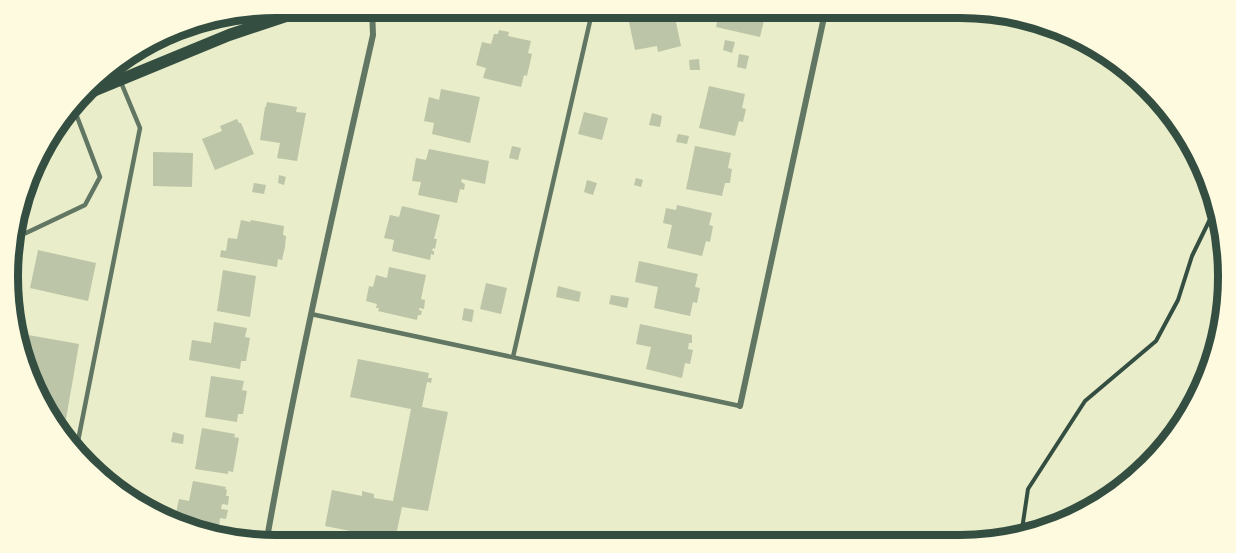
<svg xmlns="http://www.w3.org/2000/svg" width="1236" height="553" viewBox="0 0 1236 553" font-family="'Crimson Pro',serif">
<style>
.building{fill:#bcc5a7}
.lines{fill:none;stroke-linecap:round;stroke-linejoin:round}
.path{stroke:#344e41;stroke-width:4}
.service{stroke:#617663;stroke-width:4.5}
.minor{stroke:#617663;stroke-width:6}
.secondary{stroke:#344e41;stroke-width:12}
.rim{fill:none;stroke:#344e41;stroke-width:8}
</style>
<rect width="100%" height="100%" fill="#e9edc9"/>
<!-- building -->
<g class="building">
<path d="M637 8H673L681 46 658 52 657 46 635 50 627 13 638 10Z"/>
<path d="M720 8H767L760 37 716 27Z"/>
<path d="M499 30 509 32 508 36 531 41 528 53 532 54 527 76 524 75 521 87 483 78 486 68 476 65 482 42 491 44 494 34H498Z"/>
<path d="M725 40 735 42 732 53 723 50Z"/>
<path d="M739 54 749 56 746 69 737 67Z"/>
<path d="M699 59 700 70H690L689 60Z"/>
<path d="M709 86 745 94 742 108 746 109 743 122 739 121 735 136 699 128Z"/>
<path d="M441 89 480 97 470 143 432 134 434 123 424 121 429 97 439 100Z"/>
<path d="M267 102 297 107 296 112 306 113 297 161 277 158 280 143 260 140 265 107H266Z"/>
<path d="M584 112 608 118 602 140 578 134Z"/>
<path d="M652 113 662 116 660 127 649 125Z"/>
<path d="M237 119 239 123H241L254 154 215 170 202 139 222 131 220 126Z"/>
<path d="M678 134 689 136 687 144 676 142Z"/>
<path d="M512 146 521 148 518 160 509 158Z"/>
<path d="M695 146 731 153 728 168 732 169 731 175 730 183H725L722 196 686 189Z"/>
<path d="M429 149 489 161 485 184 462 179 461 182 465 184 464 190 460 189 457 203 418 195 421 182 412 181 416 158 426 160Z"/>
<path d="M153 152 193 153 192 187 153 186Z"/>
<path d="M279 175 286 177 284 185 278 183Z"/>
<path d="M636 178 643 180 641 187 634 185Z"/>
<path d="M587 180 597 183 593 195 584 192Z"/>
<path d="M254 183 266 185 264 194 252 192Z"/>
<path d="M677 205 712 213 709 225 713 226 710 242 706 241 702 256 667 248 672 225 663 223 666 208 676 210Z"/>
<path d="M402 206 440 215 434 239H437L435 249 433 248 432 251H434V255L431 254 430 260 392 251 394 240 384 238 390 215 399 217Z"/>
<path d="M241 220 250 222 251 220 284 226 283 235 286 236 285 247 282 260 278 259 277 267 220 257 221 250 226 251 228 238 237 239Z"/>
<path d="M38 250 96 263 88 301 30 288Z"/>
<path d="M639 261 698 274 695 287 700 288 697 303 693 302 690 316 654 308 658 287 635 282Z"/>
<path d="M389 267 426 275 421 299 425 300 424 309 419 308V310L422 311 421 315H418L417 320 378 311 379 308H376L377 304 366 301 369 286 373 287 376 275 387 278Z"/>
<path d="M223 270 256 276 250 317 217 311Z"/>
<path d="M486 283 507 288 501 314 480 309Z"/>
<path d="M558 286 581 292 579 302 556 297Z"/>
<path d="M611 295 629 298 627 308 609 304Z"/>
<path d="M464 308 474 310 472 322 462 320Z"/>
<path d="M214 322 247 328 245 337 250 338 246 361H241L240 369 189 360 192 340 211 343Z"/>
<path d="M640 324 692 335V343H689L688 349 693 350 690 364 685 363 682 378 646 369 651 347 636 344Z"/>
<path d="M17 333 79 344 66 419 47 415 43 411Z"/>
<path d="M358 359 429 373 428 378H432L431 383 427 382 422 407 448 412 428 511 402 507 395 540 325 526 332 490 362 496V491L374 494V498L393 501 411 409 350 397Z"/>
<path d="M211 376 244 381 242 390 247 391 243 414H238L237 422 205 417Z"/>
<path d="M202 428 235 434 234 437 239 438 233 472 228 471V474L195 469Z"/>
<path d="M173 432 184 435 183 444 171 442Z"/>
<path d="M193 481 226 487 225 489 227 490 226 496H229L228 505 222 504 221 509 228 510 226 519 220 518 219 527 186 521V519L175 518 179 499 189 501Z"/>
</g>
<g class="lines">
<!-- path -->
<path class="path" d="M1021 536 1028 489 1085 401 1156 341 1178 300 1192 256 1215 209"/>
<!-- service -->
<g class="service">
<path d="M13 225 26 233 85 205 100 177 73 106"/>
<path d="M311 314 740 406"/>
<path d="M513 357 593 8"/>
<path d="M76 451 140 128 120 80"/>
</g>
<!-- minor -->
<g class="minor">
<path d="M740 406 826 8"/>
<path d="M266 544C296 373 335 204 373 35L372 8"/>
</g>
<!-- secondary -->
<path class="secondary" d="M81 96 229 35 310 8"/>
</g>
<!-- crop -->
<path d="M0 0H1236V553H0ZM276 18H960A258 258 0 0 1 1218 276V277A258 258 0 0 1 960 535H276A258 258 0 0 1 18 277V276A258 258 0 0 1 276 18Z" fill="#fefae0" fill-rule="evenodd"/>
<path class="rim" d="M276 18H960A258 258 0 0 1 1218 276V277A258 258 0 0 1 960 535H276A258 258 0 0 1 18 277V276A258 258 0 0 1 276 18Z"/>
</svg>
